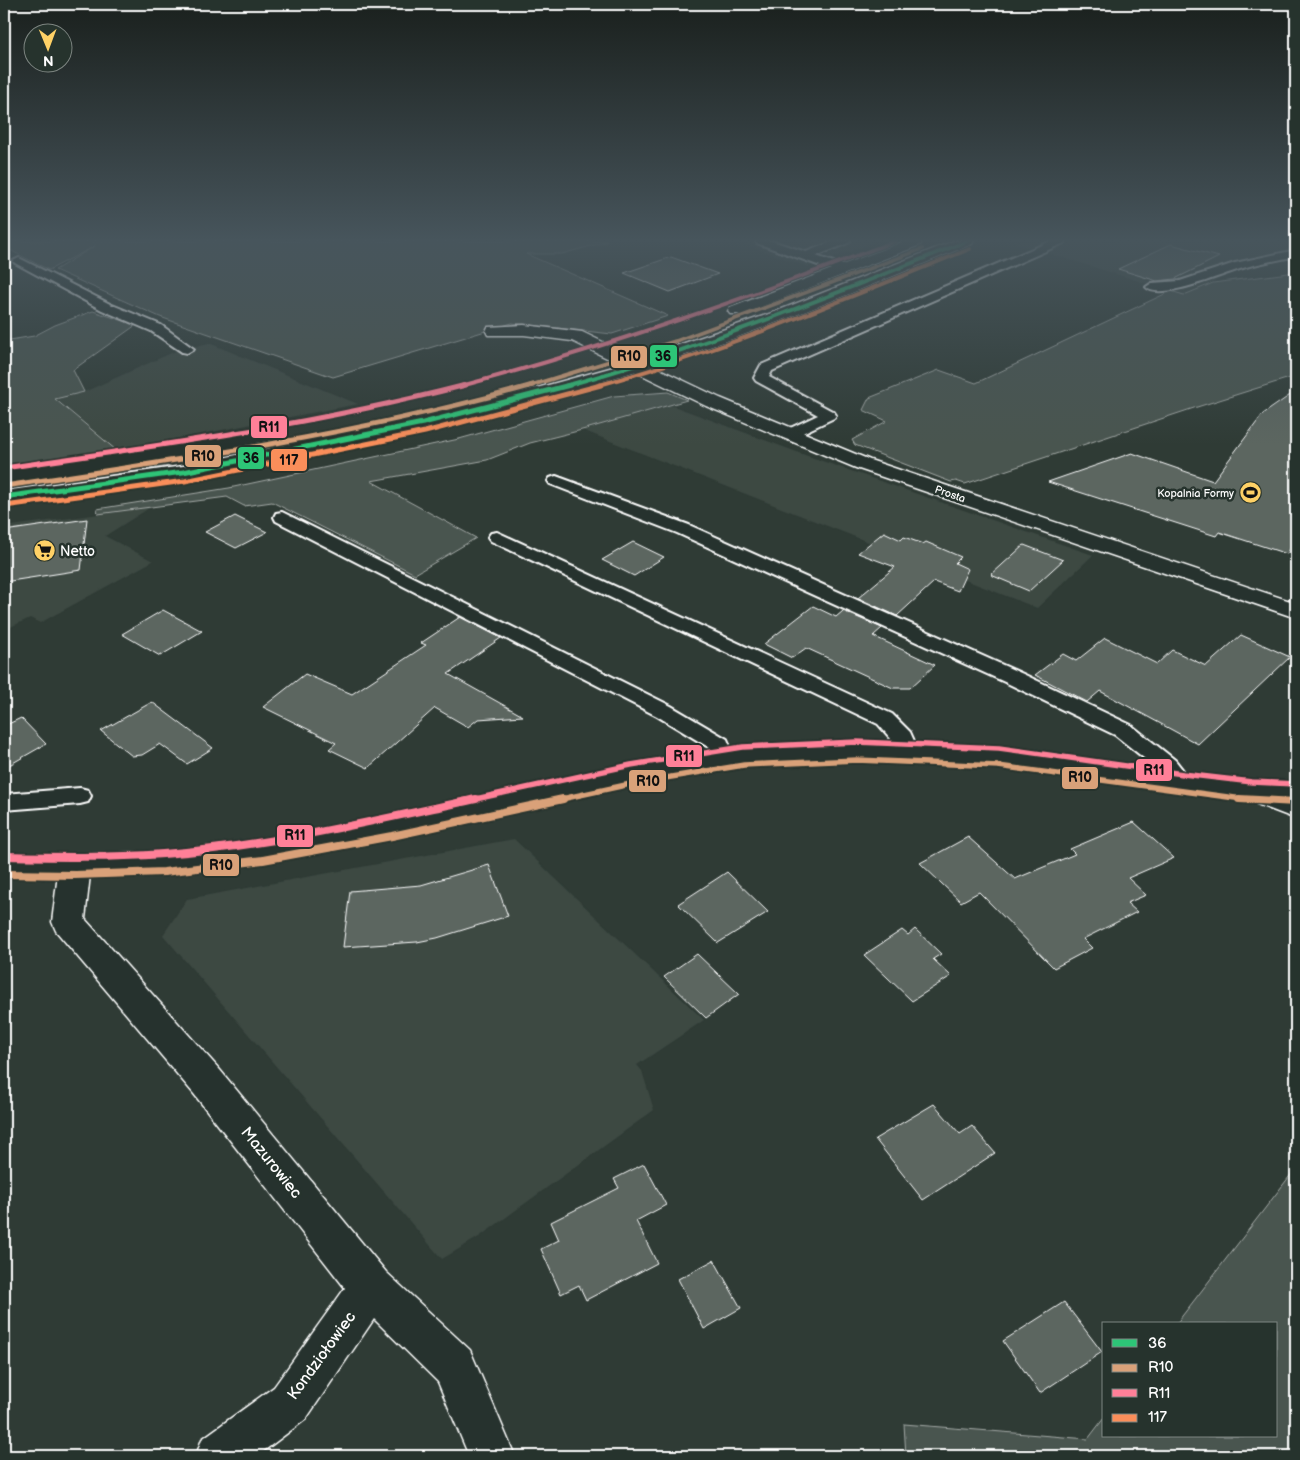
<svg xmlns="http://www.w3.org/2000/svg" width="1300" height="1460" viewBox="0 0 1300 1460" font-family="'Balsamiq Sans',sans-serif">
<style>
.built{fill:#3c4842}
.green{fill:#4a544f;stroke:#a4aaa7}
.building{fill:#5b6661;stroke:#fff}
.lines{fill:none;stroke-linecap:round;stroke-linejoin:round}
.lane-casing{stroke:#fff;stroke-width:4}
.street-casing{stroke:#fff;stroke-width:3}
.secondary-casing{stroke:#fff;stroke-width:3}
.lane{fill:#26332d;fill-rule:evenodd}
.street{fill:#26332d;fill-rule:evenodd}
.secondary{fill:#26332d;fill-rule:evenodd}
.bus-1-far1-casing{stroke:#26332d;stroke-width:6}
.bus-1-casing{stroke:#26332d;stroke-width:8}
.bus-2-far3-casing{stroke:#26332d;stroke-width:6}
.bus-2-far2-casing{stroke:#26332d;stroke-width:8}
.bus-2-far1-casing{stroke:#26332d;stroke-width:9}
.bus-2-casing{stroke:#26332d;stroke-width:11}
.bus-3-far3-casing{stroke:#26332d;stroke-width:6}
.bus-3-far2-casing{stroke:#26332d;stroke-width:8}
.bus-3-far1-casing{stroke:#26332d;stroke-width:9}
.bus-3-casing{stroke:#26332d;stroke-width:11}
.bus-4-far1-casing{stroke:#26332d;stroke-width:6}
.bus-4-casing{stroke:#26332d;stroke-width:8}
.bus-1-far1{stroke:#2dc577;stroke-width:4}
.bus-1{stroke:#2dc577;stroke-width:5}
.bus-2-far3{stroke:#d9a179;stroke-width:4}
.bus-2-far2{stroke:#d9a179;stroke-width:5}
.bus-2-far1{stroke:#d9a179;stroke-width:5.5}
.bus-2{stroke:#d9a179;stroke-width:8}
.bus-3-far3{stroke:#ff8098;stroke-width:4}
.bus-3-far2{stroke:#ff8098;stroke-width:5}
.bus-3-far1{stroke:#ff8098;stroke-width:5.5}
.bus-3{stroke:#ff8098;stroke-width:8}
.bus-4-far1{stroke:#fa8e5a;stroke-width:4}
.bus-4{stroke:#fa8e5a;stroke-width:5}
.labels{text-anchor:middle;dominant-baseline:central;stroke-width:5;stroke-linejoin:round;paint-order:stroke}
.far-poi-label{font-size:11px;fill:#fff;stroke:#26332d;text-anchor:end}
.far-street-label{font-size:11px;fill:#fff;stroke:#26332d}
.poi-label{font-size:14px;fill:#fff;stroke:#26332d;text-anchor:start}
.near-street-label{font-size:16px;fill:#fff;stroke:#26332d}
.line-badge{stroke:#26332d;stroke-width:2}
.pale-badge-label{font-size:14px;text-anchor:middle;font-weight:bold;fill:#111}
</style>
<rect width="100%" height="100%" fill="#2f3b35"/>
<filter id="ink" filterUnits="userSpaceOnUse"><feTurbulence type="fractalNoise" baseFrequency=".02" numOctaves="2"/><feDisplacementMap in="SourceGraphic" scale="10" xChannelSelector="R" yChannelSelector="G"/><feConvolveMatrix kernelMatrix="1 2 1 2 8 2 1 2 1" color-interpolation-filters="sRGB"/></filter>
<g filter="url(#ink)">
<!-- built -->
<g class="built">
<path d="M735 241H877L808 267Z"/>
<path d="M1019 241H1296V258L1277 253 1184 295 1015 243Z"/>
<path d="M209 343 358 404 116 450 55 398 84 392 178 350Z"/>
<path d="M671 405 805 455 1093 555 1037 608 582 430Z"/>
<path d="M151 507 105 536 153 561 40 623 30 618 4 630V527Z"/>
<path d="M514 839 704 1020 637 1065 642 1071 654 1110 479 1237 442 1259 163 935 187 899Z"/>
</g>
<!-- green -->
<g class="green">
<path d="M4 241H609L562 254H526L668 316 612 334 512 323 333 377 160 317 55 270 95 246 49 270 4 247Z"/>
<path d="M1296 272V376L1197 407 965 484 956 481 951 482 855 445 852 440 887 421 863 410 869 398 939 370 976 383 1171 291 1184 295 1213 283Z"/>
<path d="M93 311 136 325 73 370 84 392 55 399 116 450 4 465V341L34 336 55 325Z"/>
<path d="M668 392 687 400 582 430 530 443 487 460 371 481 476 538 415 574 272 502 244 506 227 497 98 514 97 509 229 488 459 439 614 396Z"/>
<path d="M169 461 170 466 4 490V485Z"/>
<path d="M1296 1168V1456H906L904 1424 1088 1439 1104 1418V1436H1276V1324H1176Z"/>
</g>
<!-- building -->
<g class="building">
<path d="M1171 244 1219 257 1175 279 1157 281 1118 269Z"/>
<path d="M671 257 718 274 670 292 624 273Z"/>
<path d="M1296 391V539L1287 554 1219 532 1216 536 1048 482 1132 453 1213 481 1263 414Z"/>
<path d="M235 516 267 532 236 548 205 532Z"/>
<path d="M87 519 81 570 4 582V531Z"/>
<path d="M884 532 901 540 904 537 923 544 926 542 961 557 955 563 968 569 958 591 934 582 897 616 858 598 895 567 858 553Z"/>
<path d="M633 542 664 557 634 576 602 560Z"/>
<path d="M1024 545 1063 560 1029 591 991 575Z"/>
<path d="M813 606 836 617 843 611 882 628 873 636 935 665 910 688H893L806 648 792 658 764 644Z"/>
<path d="M163 610 202 631 160 656 122 634Z"/>
<path d="M460 617 501 638 448 674 523 716 478 719 468 727 435 708 368 768 329 749 336 743 263 707 305 674 352 694 426 645 421 643Z"/>
<path d="M1241 635 1290 657 1198 744 1100 691 1087 702 1035 675 1063 654 1076 661 1105 638 1157 664 1172 650 1206 666Z"/>
<path d="M152 702 213 748 187 764 160 744 142 755 132 756 101 731Z"/>
<path d="M21 718 46 744 4 768V726Z"/>
<path d="M1134 822 1174 858 1128 878 1146 895 1127 903 1137 912 1083 939 1092 948 1054 968 979 892 961 902 920 863 968 837 1015 879 1075 854 1070 849Z"/>
<path d="M489 865 508 916 437 938 417 942 343 947 350 891 421 885Z"/>
<path d="M727 872 768 912 718 943 678 904Z"/>
<path d="M915 929 941 954 933 959 951 976 912 1001 864 955 902 930 908 935Z"/>
<path d="M697 954 739 994 706 1018 664 977Z"/>
<path d="M934 1104 960 1134 972 1126 995 1153 923 1200 875 1139Z"/>
<path d="M644 1164 666 1205 636 1221 657 1263 586 1300 579 1285 561 1294 541 1249 559 1240 551 1222 619 1188 614 1179Z"/>
<path d="M714 1260 741 1308 704 1329 678 1279Z"/>
<path d="M1064 1302 1102 1352 1040 1393 1003 1341Z"/>
</g>
<g class="lines">
<defs>
<g id="lane">
<path d="M755 241H772L806 252 834 241H850L848 243 816 256 848 267 850 270 848 273H840L757 243Z"/>
<path d="M1051 241H1066L1064 243 772 371 769 377 834 412 836 415 834 418 794 437H784L781 434 784 431 818 415 756 381 754 378 761 365Z"/>
<path d="M1296 250V256C1278 260 1260 263 1243 268 1225 273 1159 302 1146 287L1152 283 1180 281 1235 263Z"/>
<path d="M19 258 110 304 161 325 194 349 187 353 182 352 151 331 102 310 15 263 13 261Z"/>
<path d="M556 476 689 525 1023 674 1131 725 1175 760 1193 783 1190 789 1182 791 1174 789 1159 770 1115 735 1009 684 677 533 550 484 548 481 550 478Z"/>
<path d="M282 512 671 706 727 739 735 759 732 764 724 767 716 764 710 748 657 716 276 521 274 517 276 513Z"/>
<path d="M497 532 892 714 910 732 919 752 916 757 908 759 900 757 892 740 878 724 491 541 488 537 491 533Z"/>
<path d="M80 788 88 790 91 796 88 802 80 804 4 810V794Z"/>
</g>
<g id="street">
<path d="M524 325 582 332 720 398 870 460 1296 603V618L856 468 706 406 572 341 524 335H488L486 331 488 327Z"/>
<path d="M1251 781 1296 797V819L1241 798 1236 791 1241 784Z"/>
<path d="M75 854 86 858 91 866 85 919 220 1070 386 1272 470 1350 515 1456H469L438 1382 374 1319 306 1419 257 1456H196L202 1439 274 1387 345 1288 194 1094 56 931 52 922 59 866 64 858Z"/>
</g>
<g id="secondary">
<path d="M905 241 922 242 920 245 742 314H730L728 311 730 308Z"/>
<path d="M954 241H974L972 244C858 290 745 339 627 374 424 435 214 478 4 503V491L183 466 422 417 552 384 617 366 772 313Z"/>
<path d="M272 429 279 431 282 435 279 439 150 462 4 483V471L150 450Z"/>
<path d="M857 741C904 743 955 742 1001 748 1100 760 1197 778 1296 783V803L1251 801 1182 793 999 767 857 761 743 766 633 784 390 838 262 862 164 875 75 878 4 877V853L75 854 164 851 262 840 390 816 633 764 743 746Z"/>
</g>
</defs>
<!-- lane casing -->
<use href="#lane" class="lane-casing"/>
<!-- street casing -->
<use href="#street" class="street-casing"/>
<!-- secondary casing -->
<use href="#secondary" class="secondary-casing"/>
<!-- lane -->
<use href="#lane" class="lane"/>
<!-- street -->
<use href="#street" class="street"/>
<!-- secondary -->
<use href="#secondary" class="secondary"/>
<defs>
<path id="bus-1-far1" d="M565 386C703 348 835 294 967 241"/>
<path id="bus-1" d="M4 497 183 472 423 423 570 385"/>
<path id="bus-2-far3" d="M529 386 676 341 922 249"/>
<path id="bus-2-far2" d="M5 486C182 460 360 434 533 385"/>
<path id="bus-2-far1" d="M557 800 635 783 744 765 857 760 998 766 1250 800"/>
<g id="bus-2">
<path d="M1239 799 1296 802"/>
<path d="M4 874 75 875 164 872 263 860 392 836 563 799"/>
</g>
<path id="bus-3-far3" d="M461 386C609 347 752 296 895 241"/>
<path id="bus-3-far2" d="M4 468C159 446 315 424 466 385"/>
<path id="bus-3-far1" d="M471 800 631 765 743 747 857 742 999 748 1183 774 1252 782 1296 784"/>
<path id="bus-3" d="M4 856C57 857 110 858 163 854 269 846 373 821 476 799"/>
<path id="bus-4-far1" d="M596 386C724 351 847 298 970 249"/>
<path id="bus-4" d="M5 506 185 481 425 432 601 385"/>
</defs>
<!-- bus-1-far1 casing -->
<use href="#bus-1-far1" class="bus-1-far1-casing"/>
<!-- bus-1 casing -->
<use href="#bus-1" class="bus-1-casing"/>
<!-- bus-2-far3 casing -->
<use href="#bus-2-far3" class="bus-2-far3-casing"/>
<!-- bus-2-far2 casing -->
<use href="#bus-2-far2" class="bus-2-far2-casing"/>
<!-- bus-2-far1 casing -->
<use href="#bus-2-far1" class="bus-2-far1-casing"/>
<!-- bus-2 casing -->
<use href="#bus-2" class="bus-2-casing"/>
<!-- bus-3-far3 casing -->
<use href="#bus-3-far3" class="bus-3-far3-casing"/>
<!-- bus-3-far2 casing -->
<use href="#bus-3-far2" class="bus-3-far2-casing"/>
<!-- bus-3-far1 casing -->
<use href="#bus-3-far1" class="bus-3-far1-casing"/>
<!-- bus-3 casing -->
<use href="#bus-3" class="bus-3-casing"/>
<!-- bus-4-far1 casing -->
<use href="#bus-4-far1" class="bus-4-far1-casing"/>
<!-- bus-4 casing -->
<use href="#bus-4" class="bus-4-casing"/>
<!-- bus-1-far1 -->
<use href="#bus-1-far1" class="bus-1-far1"/>
<!-- bus-1 -->
<use href="#bus-1" class="bus-1"/>
<!-- bus-2-far3 -->
<use href="#bus-2-far3" class="bus-2-far3"/>
<!-- bus-2-far2 -->
<use href="#bus-2-far2" class="bus-2-far2"/>
<!-- bus-2-far1 -->
<use href="#bus-2-far1" class="bus-2-far1"/>
<!-- bus-2 -->
<use href="#bus-2" class="bus-2"/>
<!-- bus-3-far3 -->
<use href="#bus-3-far3" class="bus-3-far3"/>
<!-- bus-3-far2 -->
<use href="#bus-3-far2" class="bus-3-far2"/>
<!-- bus-3-far1 -->
<use href="#bus-3-far1" class="bus-3-far1"/>
<!-- bus-3 -->
<use href="#bus-3" class="bus-3"/>
<!-- bus-4-far1 -->
<use href="#bus-4-far1" class="bus-4-far1"/>
<!-- bus-4 -->
<use href="#bus-4" class="bus-4"/>
</g>
</g>
<!-- sky -->
<linearGradient id="sky" x2="0" y2="1"><stop stop-color="#1a201d"/><stop offset="0.54" stop-color="#47555c"/><stop offset="1" stop-color="#47555c" stop-opacity="0"/></linearGradient>
<rect width="1300" height="445" fill="url(#sky)"/>
<!-- icons -->
<defs>
<symbol id="stadium-disc" viewBox="-11 -11 22 22"><circle r="9.5" fill="#ffd166" stroke="#26332d"/><path d="M0-5a6.5 5 0 1 0 0 10a6.5 5 0 1 0 0-10ZM-3.5-1.8h7v3.6h-7Z" fill="#111"/></symbol>
<symbol id="supermarket-disc" viewBox="-11 -11 22 22"><circle r="9.5" fill="#ffd166" stroke="#26332d"/><path d="M-6-5.5h2.5l.6 2H6L4.5 2H-2.5L-4.4-4H-6ZM-1.5 3.2a1.3 1.3 0 1 0 .1 0ZM3 3.2a1.3 1.3 0 1 0 .1 0Z" fill="#111"/></symbol>
</defs>
<g fill-rule="evenodd">
<use href="#stadium-disc" x="1238" y="480" width="25" height="25"/>
<use href="#supermarket-disc" x="32" y="538" width="25" height="25"/>
</g>
<g class="labels">
<!-- far-poi labels -->
<g class="far-poi-label">
<text x="1234" y="493">Kopalnia Formy</text>
</g>
<!-- far-street labels -->
<g class="far-street-label">
<text transform="translate(950 494) rotate(19)">Prosta</text>
</g>
<!-- poi labels -->
<g class="poi-label">
<text x="60" y="551">Netto</text>
</g>
<!-- near-street labels -->
<g class="near-street-label">
<text transform="translate(271 1163) rotate(51)">Mazurowiec</text>
<text transform="translate(322 1356) rotate(-54)">Kondziołowiec</text>
</g>
</g>
<g class="line-badge">
<rect x="649" y="344" width="29" height="24" rx="5" fill="#2dc577"/>
<rect x="610" y="345" width="38" height="24" rx="5" fill="#d9a179"/>
<rect x="250" y="415" width="38" height="24" rx="5" fill="#ff8098"/>
<rect x="184" y="444" width="38" height="24" rx="5" fill="#d9a179"/>
<rect x="237" y="446" width="28" height="24" rx="5" fill="#2dc577"/>
<rect x="270" y="448" width="38" height="24" rx="5" fill="#fa8e5a"/>
<rect x="665" y="744" width="38" height="24" rx="5" fill="#ff8098"/>
<rect x="1135" y="758" width="38" height="24" rx="5" fill="#ff8098"/>
<rect x="1061" y="766" width="38" height="24" rx="5" fill="#d9a179"/>
<rect x="628" y="769" width="39" height="24" rx="5" fill="#d9a179"/>
<rect x="276" y="824" width="38" height="24" rx="5" fill="#ff8098"/>
<rect x="202" y="853" width="38" height="24" rx="5" fill="#d9a179"/>
</g>
<g class="pale-badge-label">
<text x="663" y="361">36</text>
<text x="629" y="361">R10</text>
<text x="269" y="432">R11</text>
<text x="203" y="461">R10</text>
<text x="251" y="463">36</text>
<text x="289" y="465">117</text>
<text x="684" y="761">R11</text>
<text x="1154" y="775">R11</text>
<text x="1080" y="782">R10</text>
<text x="648" y="786">R10</text>
<text x="295" y="840">R11</text>
<text x="221" y="870">R10</text>
</g>
<!-- margin -->
<rect width="1300" height="1460" fill="none" stroke="#26332d" stroke-width="20"/>
<rect x="10" y="10" width="1280" height="1440" fill="none" stroke="#fff" stroke-width="2" filter="url(#ink)"/>
<!-- legend -->
<rect x="1102" y="1322" width="175" height="115" fill="#26332d" stroke="#7d8581"/>
<rect x="1112" y="1339" width="25" height="8" fill="#2dc577" stroke="#7d8581"/>
<text x="1148" y="1348" font-size="15" fill="#ffffff">36</text>
<rect x="1112" y="1364" width="25" height="8" fill="#d9a179" stroke="#7d8581"/>
<text x="1148" y="1372" font-size="15" fill="#ffffff">R10</text>
<rect x="1112" y="1389" width="25" height="8" fill="#ff8098" stroke="#7d8581"/>
<text x="1148" y="1398" font-size="15" fill="#ffffff">R11</text>
<rect x="1112" y="1414" width="25" height="8" fill="#fa8e5a" stroke="#7d8581"/>
<text x="1148" y="1422" font-size="15" fill="#ffffff">117</text>
<!-- north arrow -->
<g transform="translate(48 48) rotate(179)"><circle r="24" fill="#26332d" stroke="#7d8581"/>
<path d="M0-4L9 19L0 12L-9 19Z" fill="#ffd166"/>
<text y="-8" font-size="14" font-weight="bold" text-anchor="middle" fill="#ffffff">N</text>
</g>
</svg>
